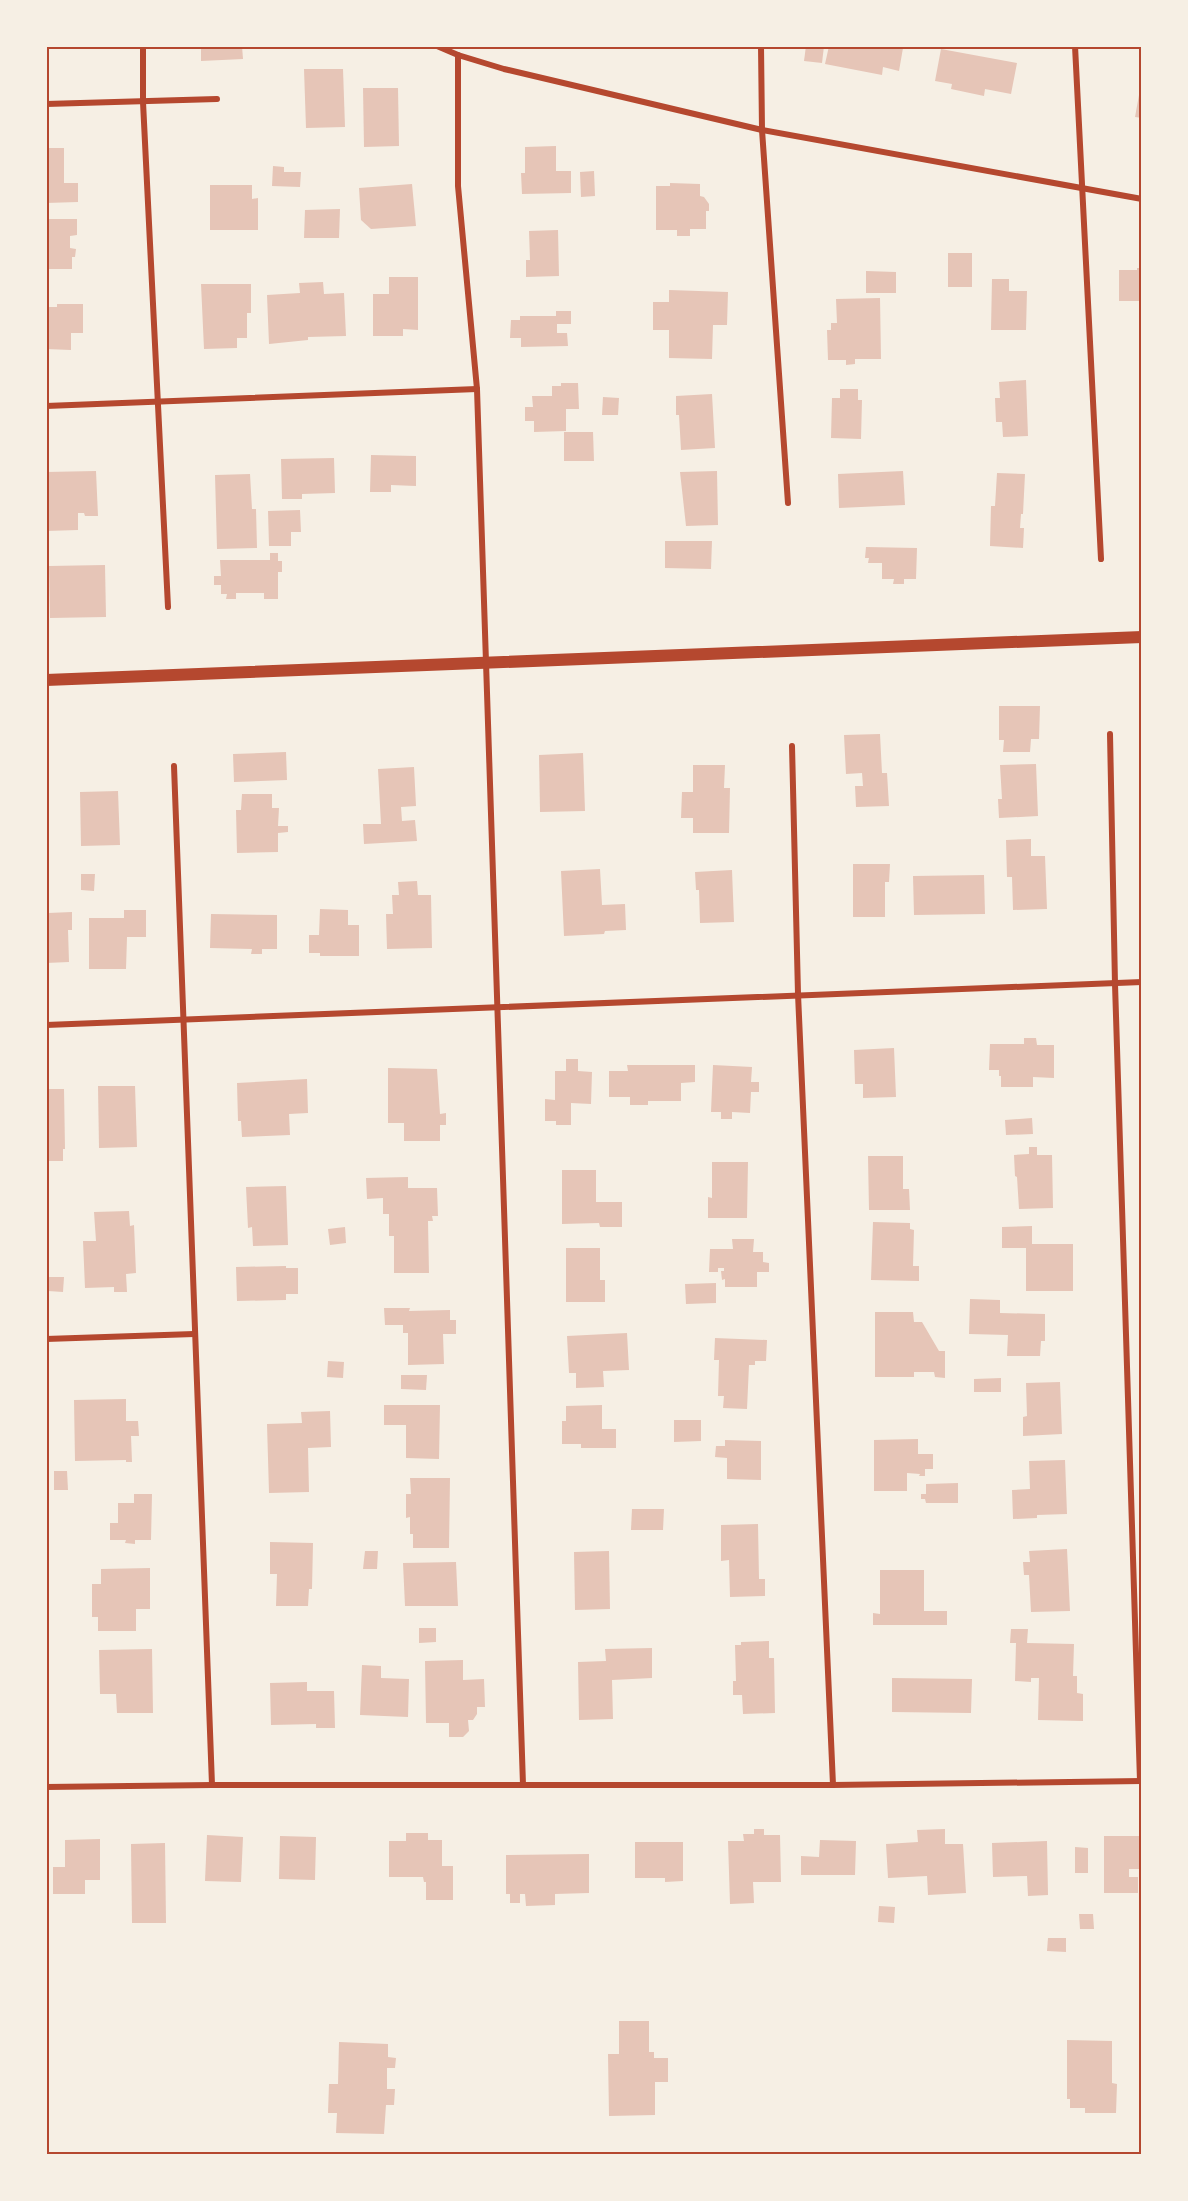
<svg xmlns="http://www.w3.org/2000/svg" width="1188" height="2201" viewBox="0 0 1188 2201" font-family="'Asap Condensed',sans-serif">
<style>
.building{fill:#e6c5b7}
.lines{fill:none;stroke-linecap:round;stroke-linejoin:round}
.minor{stroke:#b5482f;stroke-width:6}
.secondary{stroke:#b5482f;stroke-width:12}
.neatline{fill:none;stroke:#b5482f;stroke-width:2}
</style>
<rect width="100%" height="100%" fill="#f6efe4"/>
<!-- building -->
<g class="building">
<path d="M201 46H242L243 59 201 61Z"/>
<path d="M806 46H824L822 63 804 61Z"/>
<path d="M829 46H894L903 48 899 71 883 67 882 75 825 64Z"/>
<path d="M941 49 1017 63 1011 94 985 89 984 96 951 89 952 84 935 81Z"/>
<path d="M304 69H343L345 127 306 128Z"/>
<path d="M363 88H398L399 146 364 147Z"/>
<path d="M1139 95 1142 96V118L1135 117Z"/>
<path d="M556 146V171H571V193L522 194 521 173H525V147Z"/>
<path d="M46 148H64V183H78V202L46 203Z"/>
<path d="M273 166 284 167V172H301L300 187 272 186Z"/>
<path d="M594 171 595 196 581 197 580 172Z"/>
<path d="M670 183 700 184V196L704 197 709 204V211H706V229H690V236H677V230H656V186H670Z"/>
<path d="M412 184 416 226 371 229 361 220 359 188Z"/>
<path d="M210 185H252V199L258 198V230H210Z"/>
<path d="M340 209 339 238H304L305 210Z"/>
<path d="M46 219H77V235L70 236V248L76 249 75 257H72V269H46Z"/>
<path d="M558 230 559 276 526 277V260H530L529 231Z"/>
<rect x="948" y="253" width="24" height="34"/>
<path d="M1137 268H1142V301H1119V270H1137Z"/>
<path d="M866 271 896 272V293H866Z"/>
<path d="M389 277H418V330L403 329V336H373V294H389Z"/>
<path d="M992 279H1009V291H1027L1026 330H991Z"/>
<path d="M323 282 324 294 344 293 346 336 308 337V340L269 344 267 295 300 293 299 283Z"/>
<path d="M201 284H251V313H247V338H237V348L204 349Z"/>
<path d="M669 290 728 292 727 325H713L712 359 669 358V330H653V302H669Z"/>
<path d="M880 298 881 359H855V364L846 365V360H828L827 330H831V323H837L836 299Z"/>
<path d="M57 304H83V333H71V350L46 349V307H57Z"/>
<path d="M556 311H571V324H557V333H567L568 346 521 347V338H510L511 320H520V316H556Z"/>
<path d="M1026 380 1028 436 1003 437 1002 422H996L995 398H1000L999 382Z"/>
<path d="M561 383H578L579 409H566V431L534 432V421H525V407H533L532 396H552V386H561Z"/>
<path d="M840 389H858V400H862L861 439 831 438 832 398H840Z"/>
<path d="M712 394 715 448 681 450 679 415H676V396Z"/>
<path d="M603 397 619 398 618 415H602Z"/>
<path d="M564 432H593L594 461H564Z"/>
<path d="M371 455 416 456V486L391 485V492H370Z"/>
<path d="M334 458 335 493 302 494V499H282L281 459Z"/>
<path d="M96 471 98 516H85L84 513H78V530L46 531V472Z"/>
<path d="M717 471 718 525 686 526 680 472Z"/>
<path d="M903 471 905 505 839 508 838 474Z"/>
<path d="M997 473 1025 474 1023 514H1021L1020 528H1024L1023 548 990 546 991 506H995Z"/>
<path d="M250 474 252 509H256L257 548 217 549 215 475Z"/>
<path d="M300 510 301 532H291V546H269L268 511Z"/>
<path d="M665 541H712L711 569 665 568Z"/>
<path d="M866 547 917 548 916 579H904V584H893L894 579H882V563H868L869 558H865Z"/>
<path d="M270 553H278V561H282V572H278V599H264V593H236V599H226L227 594H221V585H214V576H221L220 560H270Z"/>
<path d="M105 565 106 617 50 618 49 566Z"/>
<path d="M999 706H1040L1039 739H1031L1030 752H1003L1004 740H999Z"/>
<path d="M880 734 882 773H887L889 806 856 807 855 786H863L862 773 846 774 844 735Z"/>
<path d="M286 752 287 780 234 782 233 754Z"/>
<path d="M583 753 585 811 540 812 539 755Z"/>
<path d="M1036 764 1038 816 999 818 998 799H1002L1000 765Z"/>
<path d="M693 765H725L724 788H730L729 833H693V818H681L682 792H693Z"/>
<path d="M414 767 416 806 401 807 402 821 415 820 417 841 364 844 363 824H381L378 769Z"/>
<path d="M118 791 120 845 81 846 80 792Z"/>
<path d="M242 794H272V808H279L278 826H288V832L278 833V852L237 853 236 810H241Z"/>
<path d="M1031 839V856H1045L1047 909 1013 910 1012 877H1007L1006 840Z"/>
<path d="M853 864H890L889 882H885V917H853Z"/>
<path d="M600 869 602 905 625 904 626 930 605 931 604 934 564 936 561 871Z"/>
<path d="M732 870 734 922 700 923 699 890H696L695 872Z"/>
<path d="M81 874H95L94 891 81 890Z"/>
<path d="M984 875 985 914 914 915 913 876Z"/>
<path d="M417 881 418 895H431L432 948 387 949 386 914H393L392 895H399L398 882Z"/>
<path d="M320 909 348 910V925H359V956H320V953H309V935H319Z"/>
<path d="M124 910H146V937H127L126 969H89V918H124Z"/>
<path d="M72 912V930H68L69 962 46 963V915L48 913Z"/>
<path d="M211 914 277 915V949H262V954H251L252 949 210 948Z"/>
<path d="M1024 1038H1036L1037 1045H1054V1078L1033 1077V1087H1001V1076H999V1070H989L990 1044H1024Z"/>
<path d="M894 1048 896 1097 863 1098V1084H855L854 1050Z"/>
<path d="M566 1059H578V1071L592 1072 591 1104 571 1103V1125H556V1121H545V1099L555 1100V1071H566Z"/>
<path d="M627 1065H695V1082L681 1083V1101H648V1105H630V1097H609V1071H628Z"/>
<path d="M713 1065 752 1067 751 1082H759V1092H751L750 1113 732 1112V1119H721V1112H711Z"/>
<path d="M388 1068 437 1069 440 1114 446 1113V1125H440V1141H404V1123H388Z"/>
<path d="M307 1079 308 1113 289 1114 290 1135 242 1137 241 1121H238L237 1083Z"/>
<path d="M98 1086H135L137 1147 99 1148Z"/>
<path d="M46 1089H64L65 1149H63V1161H46Z"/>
<path d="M1032 1118 1033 1134 1006 1135 1005 1120Z"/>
<path d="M1029 1147H1037V1155H1052L1053 1208 1019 1209 1017 1177 1015 1176 1014 1155 1029 1154Z"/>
<path d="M868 1156H903V1189H909L910 1210H869Z"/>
<path d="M712 1162H748L747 1218H708V1197L712 1198Z"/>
<path d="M562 1170H596V1202H622V1227H600L599 1223 562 1224Z"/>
<path d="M408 1177V1188H437L438 1216H432L433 1221H428L429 1273H394V1236H389V1214H383V1198L367 1199 366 1178Z"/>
<path d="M286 1186 288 1245 253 1246 252 1227 248 1228 246 1187Z"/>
<path d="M129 1211 130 1226 134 1225 136 1273 126 1274 127 1292H114V1287L85 1288 83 1241H96L94 1212Z"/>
<path d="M873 1222 910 1223V1229L914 1230 913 1266H919V1281L871 1280Z"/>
<path d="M1032 1226V1244H1073V1291H1026V1248H1002V1227Z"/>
<path d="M345 1227 346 1243 330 1245 328 1229Z"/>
<path d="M732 1239H754L753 1252H763V1262L769 1263V1272H757V1287H725V1279L722 1280 721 1271H724V1268H718V1272H709L710 1249H733Z"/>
<path d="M566 1248H600V1280H605V1302H566Z"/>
<path d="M286 1266V1268H298V1294H286V1300L237 1301 236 1267Z"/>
<path d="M48 1277H64L63 1292 48 1291Z"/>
<path d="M716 1283V1303L686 1304 685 1284Z"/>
<path d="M970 1299 1000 1300V1313L1045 1314V1341H1041L1040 1356H1007L1008 1335 969 1334Z"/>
<path d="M384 1308H410L409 1311 450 1310V1320H456V1334H443L444 1364 408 1365V1333H403V1325H385Z"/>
<path d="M875 1312H913L914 1322H922L939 1351H945V1378L935 1377 934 1372H914V1377H875Z"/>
<path d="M627 1333 629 1370 603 1371 604 1387 576 1388V1373H569L567 1336Z"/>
<path d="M715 1338 767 1340 766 1361H755V1365H749L747 1409 723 1408 724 1396H718L719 1360H714Z"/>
<path d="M328 1361 344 1362 343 1378 327 1377Z"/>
<path d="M401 1375H427L426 1390 401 1389Z"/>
<path d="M1001 1378V1392H974V1379Z"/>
<path d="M1060 1382 1062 1434 1023 1436V1417L1027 1416 1026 1383Z"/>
<path d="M126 1399V1421H138L139 1436H131L132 1462H126V1460L75 1461 74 1400Z"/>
<path d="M384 1405H440L439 1459 406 1458V1425H384Z"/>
<path d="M602 1405V1429H616V1448H581V1444H562V1421H566V1406Z"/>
<path d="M330 1411 331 1447 308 1448 309 1492 269 1493 267 1424 302 1423 301 1412Z"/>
<path d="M674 1420H701V1441L674 1442Z"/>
<path d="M918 1439V1454H933V1469H925V1476H919L920 1474 907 1473V1491H874V1440Z"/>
<path d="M725 1440 761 1441V1480L727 1479V1458L715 1457 716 1446H725Z"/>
<path d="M1065 1460 1067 1514 1037 1515V1518L1013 1519 1012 1490 1030 1489 1029 1461Z"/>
<path d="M54 1471H67L68 1490H54Z"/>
<path d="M410 1478H450L449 1548H413V1534H410V1517L406 1518V1494H411Z"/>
<path d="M958 1483V1503H926L925 1499H921V1494H926V1484Z"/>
<path d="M134 1494H152L151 1540H135V1544L125 1543 126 1540H110V1523H118V1503H134Z"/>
<path d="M632 1509H664L663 1530H631Z"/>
<path d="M758 1524 759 1579H765V1596L730 1597 729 1560 721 1561V1525Z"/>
<path d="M270 1542 313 1543 312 1589H309L308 1606H276L277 1574H270Z"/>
<path d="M1067 1549 1070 1611 1031 1612 1029 1575H1024L1023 1562H1030L1029 1551Z"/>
<path d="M365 1551H378L377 1569H363Z"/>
<path d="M609 1551 610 1609 575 1610 574 1552Z"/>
<path d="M456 1562 458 1606H405L403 1563Z"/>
<path d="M150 1568V1609H136V1631H98V1617H92V1584H101V1569Z"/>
<path d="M880 1570H924V1611H947V1625H873V1613L880 1614Z"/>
<path d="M419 1628H436V1642L419 1643Z"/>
<path d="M1011 1629H1028L1027 1643 1074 1644 1073 1676H1077V1693L1083 1694V1721L1038 1720 1039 1678H1031V1682L1015 1681 1016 1643H1010Z"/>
<path d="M769 1641V1658H774L775 1713 743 1714 742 1695H733V1681H736L735 1645H741V1642Z"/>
<path d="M652 1648V1678L612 1680 613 1719 579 1720 578 1662 606 1661 605 1649Z"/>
<path d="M152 1649 153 1713H117L116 1694H100L99 1650Z"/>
<path d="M463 1660V1680L484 1679 485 1707H477V1714L473 1720H468L469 1731 463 1737H449V1723H426L425 1661Z"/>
<path d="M362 1665 381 1666V1678L409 1679 408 1717 360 1715Z"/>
<path d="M892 1678 972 1679 971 1713 892 1712Z"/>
<path d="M307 1682V1691H334L335 1728H316V1724L271 1725 270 1683Z"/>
<rect x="46" y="1701" width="3" height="17"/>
<path d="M754 1829H764V1835H780L781 1882H753L754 1903 730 1904 728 1841H744L743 1834H754Z"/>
<path d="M945 1829V1844H963L966 1893 928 1895 927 1876 888 1878 886 1844 918 1842 917 1830Z"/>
<path d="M406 1833H428V1840H442V1866H453V1900H426V1882H424L423 1877H389V1841H406Z"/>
<path d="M207 1835 243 1837 241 1882 205 1881Z"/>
<path d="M280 1836 316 1837 315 1880 279 1879Z"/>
<path d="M1104 1836H1142V1869H1129V1877H1138V1893H1104Z"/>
<path d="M100 1839V1880H85V1894H53V1867H65V1840Z"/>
<path d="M820 1840 856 1841 855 1875H801V1856L819 1857Z"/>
<path d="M1047 1841 1048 1895 1028 1896 1027 1876 993 1877 992 1843Z"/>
<path d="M635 1842H683V1881L665 1882V1878H635Z"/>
<path d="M165 1843 166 1923H132L131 1844Z"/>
<path d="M1075 1847 1088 1848V1873H1075Z"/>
<path d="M589 1854V1893L555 1894V1905L526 1906 525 1894H520V1903H510V1894H506V1855Z"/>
<path d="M879 1906 895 1907 894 1923 878 1922Z"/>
<path d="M1079 1914H1093L1094 1929H1080Z"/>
<path d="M1048 1938H1066V1952L1047 1951Z"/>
<path d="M619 2021H649V2052H654V2058H668V2082H655V2115L609 2116 608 2054H619Z"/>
<path d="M1067 2040 1112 2041V2083L1117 2084 1116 2113H1085V2108H1070V2099H1067Z"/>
<path d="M339 2042 388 2044V2057L396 2058 395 2068H387V2089H395L394 2105H386L384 2134 336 2133 337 2113H328L329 2084H338Z"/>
</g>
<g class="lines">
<!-- minor -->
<g class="minor">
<path d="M143 46V102L168 607"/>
<path d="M437 46 458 55 504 69 762 130 1142 199"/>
<path d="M761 46 762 130 788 503"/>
<path d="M1075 46 1101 559"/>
<path d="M458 55V186L477 389 523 1785"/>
<path d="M46 104 217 99"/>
<path d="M46 406 477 389"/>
<path d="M1110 734 1115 984 1140 1781"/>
<path d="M792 746 798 994 833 1785"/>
<path d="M174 766 212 1785"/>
<path d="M46 1025 1142 982"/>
<path d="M46 1339 194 1334"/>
<path d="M46 1787 212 1785H833L1142 1781"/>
</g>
<!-- secondary -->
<path class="secondary" d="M46 680 1142 637"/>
</g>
<!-- border -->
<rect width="1188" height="2201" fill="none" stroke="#f6efe4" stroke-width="96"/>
<rect x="48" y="48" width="1092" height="2105" class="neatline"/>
</svg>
